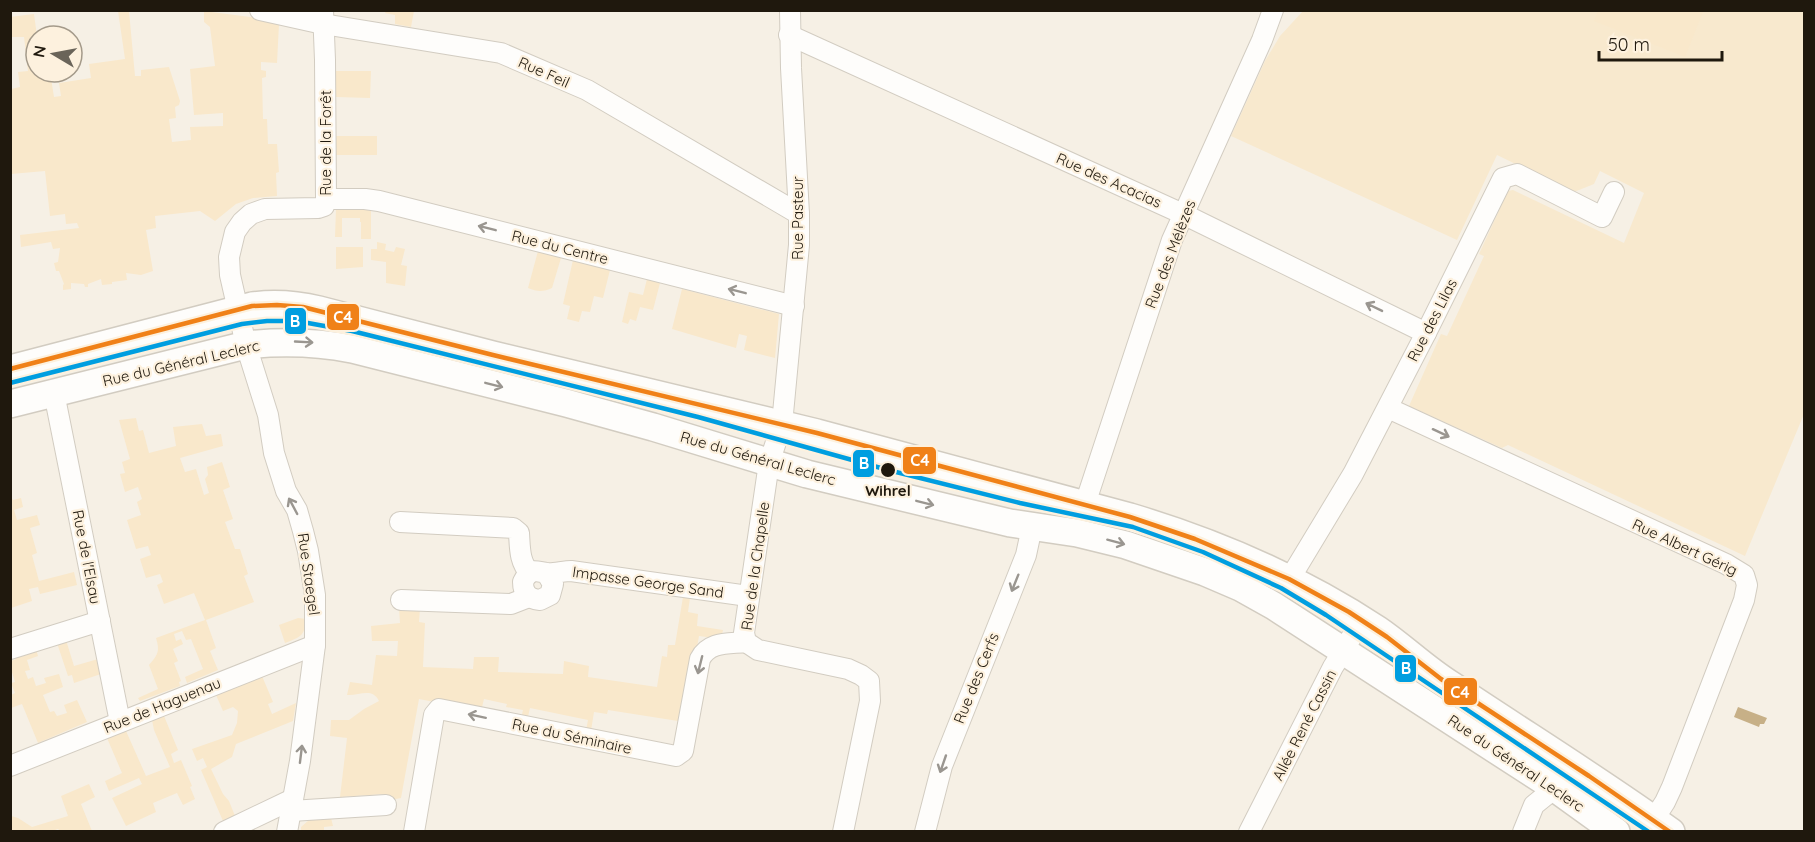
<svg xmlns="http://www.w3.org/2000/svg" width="1815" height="842" viewBox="0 0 1815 842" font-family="Quicksand,sans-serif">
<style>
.built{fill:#f8e9ce}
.green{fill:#f9e8cb}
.water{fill:#c7b087}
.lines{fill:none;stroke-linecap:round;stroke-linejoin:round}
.minor-casing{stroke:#d2ccc1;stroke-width:22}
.secondary-casing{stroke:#d2ccc1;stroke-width:30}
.minor{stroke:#fefdfb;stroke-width:20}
.secondary{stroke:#fefdfb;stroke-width:27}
.bus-1-casing{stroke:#fdf1de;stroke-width:9}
.bus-1{stroke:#f08118;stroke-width:4.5}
.tram-1-casing{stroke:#fdf1de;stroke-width:9}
.tram-1{stroke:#009ee0;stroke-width:4.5}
.oneway{stroke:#9a9690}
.stop-dot{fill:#1f180d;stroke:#fdf1de;stroke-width:2}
.labels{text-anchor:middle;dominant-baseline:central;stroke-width:4.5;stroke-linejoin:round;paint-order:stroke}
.street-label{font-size:15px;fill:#1f180d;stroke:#fdf1de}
.stop-label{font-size:15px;font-weight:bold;fill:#1f180d;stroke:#fdf1de}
.line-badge{stroke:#fdf1de;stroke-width:2}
.badge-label{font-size:16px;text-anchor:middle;font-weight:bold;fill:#fff}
</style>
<rect width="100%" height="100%" fill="#f6f0e5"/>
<!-- built -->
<path class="built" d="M1303 11H1804V414L1745 556 1508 445 1502 448 1409 406 1441 334 1447 336 1484 256 1479 254 1508 191 1513 190 1624 243 1644 193 1600 171 1594 184 1574 192 1497 155 1457 240 1231 136 1265 61 1280 36Z"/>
<!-- green -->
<g class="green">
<path d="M1699 10 1703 12 1685 57 1594 21 1598 11Z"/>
<path d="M118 11H129L135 76H141V70L169 67 180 101 179 105 175 107 176 118 169 119 172 142 191 140 190 127 223 126V113L194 115 190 69 215 66 210 27 204 22V11L257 18 279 24 277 63 261 62V70L266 71V77L262 78 263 119H267L268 144H277L279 172 276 173 277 196 253 198 236 204 215 221 200 211 155 216 156 228 146 230 153 271 141 275 126 273 127 280 112 282V284L102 285 101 279 88 284V287H85L84 284 71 283V289L63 290V285L64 284 59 271H56L54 263 58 262 60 248 53 249 51 242 21 247 20 235 79 228 77 223 66 224 65 214 50 216 45 171 11 174V89L20 87 18 72 28 71 24 37H11L10 17 34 14 37 36 36 72H50L54 97 61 96 59 83 91 78 89 64 125 59Z"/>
<path d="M386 11H414L411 27 395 24V15L385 13Z"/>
<path d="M336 71H371L370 98 336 97Z"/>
<path d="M336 136H377V155H335Z"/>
<path d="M336 209 371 210V239H361V222H360V218H342V237H335Z"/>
<path d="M377 242 386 244 385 250 394 252 396 247 405 249 401 265 407 266 405 286 386 283V262L371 260V249H377Z"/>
<path d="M336 247H363V267L336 269Z"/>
<path d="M538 251 561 258 552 288C544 292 537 292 528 288Z"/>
<path d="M573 260 610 270 603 298 594 296 590 312 582 311 579 322 567 319 570 306 563 304Z"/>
<path d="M647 279 660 283 653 310 640 307 636 321 630 319 628 324 622 322 629 292 643 295Z"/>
<path d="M682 289 779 314 775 358 744 350 747 336 739 334 736 348 672 329Z"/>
<path d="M136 418 139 431 143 430 149 453 176 446 173 427 202 424 206 436 221 434 223 446 180 458 185 472 196 469 204 495 209 493 205 479 208 475 207 467 222 462 230 487 223 490 233 519 225 522 235 549H240L248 574 244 576 254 602 206 620 216 648 210 651 218 670 187 683 185 677 203 669 191 639 186 640 182 631 174 634 176 641 181 639 183 644 173 649 178 661 174 663 181 681 179 682 180 686 140 701 138 698 158 689 149 665C158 655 160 651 156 638L205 620 194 593 164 604 157 585 163 582 160 574 146 578 140 559 151 555 148 546 136 549 127 520 141 515 137 502 142 499 138 487 125 492 120 474 125 473 122 462 130 459 119 420Z"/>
<path d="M11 497 13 500 21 498 23 507 14 510 17 520 37 515 40 525 30 528 37 553 32 555 39 581 74 572 77 585 40 594 38 587 29 589 32 601 11 608Z"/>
<path d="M683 597 690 598 688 612 698 614 697 626 723 630 721 639 699 636 681 737 675 736 678 721 608 710 607 714 594 712 590 737 585 736 588 720 530 708 527 721 521 719 523 710 506 707 507 704 484 699 481 711 419 699 401 798 386 801 384 794 340 797 347 738 330 736 331 720H349L364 709 379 701C372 687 359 696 347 695L350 682 372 685 376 655 397 656 398 641H372L371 626 400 623 399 608 420 609 419 622 425 623 423 667 473 669 474 657H499L498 672 563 674 564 661 589 666 588 677 657 687 662 656 667 657 668 645H675Z"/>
<path d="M298 618 307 619C304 636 301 637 285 643L279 625Z"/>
<path d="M66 640 74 666 98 659 101 674 74 683 72 675 68 676 57 643Z"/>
<path d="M36 649 38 656 27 660 30 670 25 671 28 679 33 677 36 686 46 683 44 678 59 674 63 687 43 695 50 712 54 711 57 716 67 713 64 705 77 700 87 722 38 743 22 704 11 708V695L15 693 11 683 15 682 11 669V661L16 659 14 656Z"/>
<path d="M262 676 273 702 268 704 272 714 296 703 293 721 236 744 232 757 211 769 223 794 229 801 235 816 223 821 201 770 207 767 203 758 197 761 192 749 232 735 237 723 238 711 233 707 223 711 216 695Z"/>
<path d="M164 716 178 750 171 754 174 763 181 760 192 786 190 787 195 799 183 805 177 793 153 803 156 812 126 826 112 798 142 784 139 778 109 791 105 781 122 773 107 738 126 731 146 776 170 767 154 730 152 720Z"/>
<path d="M89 784 95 797 81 804 92 831H60L58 829 52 831H11V816L18 818 32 827 68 816 61 796Z"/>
<path d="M331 818 333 826 324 827V831L301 832V827L309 820Z"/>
</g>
<!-- water -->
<path class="water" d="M1738 707 1767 718 1764 724H1760L1759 727 1734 717Z"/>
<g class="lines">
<defs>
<g id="minor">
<path d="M260 10 323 24 501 53 587 90 799 214"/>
<path d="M790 10 791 68 799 214V245L782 424 769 463 744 633 746 642 758 650 848 669 861 675 869 681 870 701 843 832"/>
<path d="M789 35 1183 214 1426 333"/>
<path d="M326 199H365L379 201 794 306"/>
<path d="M54 393 120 722"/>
<path d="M1388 408 1726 564 1744 575 1747 585 1744 600 1672 787 1665 802 1654 819"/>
<path d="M1085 504 1172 240 1262 40 1273 10"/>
<path d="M400 522 513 528 519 533C520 547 519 562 530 573"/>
<path d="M547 574 553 584 550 595 540 600C528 599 523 593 523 582 530 567 534 571 547 573 552 574 564 571 571 571L748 596"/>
<path d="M1289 580 1353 474 1426 333 1503 178 1517 174 1602 217 1614 192"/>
<path d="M401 600 511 604 529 597"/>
<path d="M10 649 100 621"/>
<path d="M10 766 315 645"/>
<path d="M291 811 386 805"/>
<path d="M224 832 293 799"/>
<path d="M287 832 300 761 315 645V595L308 551 303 531 297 510 286 491 274 453 268 415 246 345 230 275 229 257 235 232 242 222 251 214 265 209 318 208 324 206 326 199 325 60 323 10"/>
<path d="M414 832 434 715 439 709 676 756 683 751 700 659C709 641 729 644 746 642"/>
<path d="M925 832 942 766 1026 555 1032 527"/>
<path d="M1249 832 1333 667 1362 620"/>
<path d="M1523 832 1534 805 1555 788"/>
</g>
<g id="secondary">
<path d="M10 369 252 306C274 303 298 305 319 310L493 355 817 433 1130 517C1217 543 1302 580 1378 630 1403 647 1425 669 1451 685 1524 734 1599 780 1671 832"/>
<path d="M10 404 246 345C283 341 316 342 352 349L566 403 653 427 807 474 1010 523 1077 533 1126 545 1205 572 1240 587 1274 606 1555 788 1616 832"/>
</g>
</defs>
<!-- minor casing -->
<use href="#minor" class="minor-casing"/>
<!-- secondary casing -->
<use href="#secondary" class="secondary-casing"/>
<!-- minor -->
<use href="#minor" class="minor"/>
<!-- secondary -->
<use href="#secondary" class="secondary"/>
<defs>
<path id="bus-1" d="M10 369 252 306 277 305 303 307 493 355 817 433 1130 517 1195 539 1289 579 1349 612 1387 637 1441 679 1589 776 1670 832"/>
</defs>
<!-- bus-1 casing -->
<use href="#bus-1" class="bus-1-casing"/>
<!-- bus-1 -->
<use href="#bus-1" class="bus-1"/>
<defs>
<path id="tram-1" d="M10 383 242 324 267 321H297L352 331 698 417 888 470 1020 503 1133 527 1203 552 1281 588 1326 615 1649 832"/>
</defs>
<!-- tram-1 casing -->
<use href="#tram-1" class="tram-1-casing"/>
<!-- tram-1 -->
<use href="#tram-1" class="tram-1"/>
</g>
<!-- one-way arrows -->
<defs><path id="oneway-shaft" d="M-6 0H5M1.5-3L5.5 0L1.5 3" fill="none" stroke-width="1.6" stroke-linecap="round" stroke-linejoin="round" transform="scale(1.5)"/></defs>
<g class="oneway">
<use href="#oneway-shaft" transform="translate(487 228) rotate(-166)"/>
<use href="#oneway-shaft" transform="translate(737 291) rotate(-166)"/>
<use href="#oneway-shaft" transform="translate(1374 307) rotate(-154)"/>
<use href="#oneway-shaft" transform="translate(304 342) rotate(3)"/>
<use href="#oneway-shaft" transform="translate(494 385) rotate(14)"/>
<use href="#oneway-shaft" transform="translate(1441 433) rotate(25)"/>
<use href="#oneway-shaft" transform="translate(925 503) rotate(14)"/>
<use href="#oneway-shaft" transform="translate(293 506) rotate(-118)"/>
<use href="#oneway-shaft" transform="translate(1116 542) rotate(15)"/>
<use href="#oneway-shaft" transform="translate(1015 583) rotate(112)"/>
<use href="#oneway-shaft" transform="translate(700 665) rotate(104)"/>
<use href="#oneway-shaft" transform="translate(477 716) rotate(-168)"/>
<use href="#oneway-shaft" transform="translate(301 754) rotate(-83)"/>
<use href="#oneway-shaft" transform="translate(943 764) rotate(109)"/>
</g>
<!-- markers -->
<circle class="stop-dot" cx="888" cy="470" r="8"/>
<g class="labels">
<!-- street labels -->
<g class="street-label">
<text transform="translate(544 72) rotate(24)">Rue Feil</text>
<text transform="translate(325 143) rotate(-90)">Rue de la Forêt</text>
<text transform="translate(1109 180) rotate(24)">Rue des Acacias</text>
<text transform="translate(797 218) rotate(-90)">Rue Pasteur</text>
<text transform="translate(560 247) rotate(14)">Rue du Centre</text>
<text transform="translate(1170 254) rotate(-69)">Rue des Mélèzes</text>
<text transform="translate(1432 320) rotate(-63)">Rue des Lilas</text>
<text transform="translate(181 363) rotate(-13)">Rue du Général Leclerc</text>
<text transform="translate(758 458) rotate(16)">Rue du Général Leclerc</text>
<text transform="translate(1685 547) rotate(25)">Rue Albert Gérig</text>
<text transform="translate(87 557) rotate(79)">Rue de l'Elsau</text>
<text transform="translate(755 566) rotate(-82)">Rue de la Chapelle</text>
<text transform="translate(309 574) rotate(82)">Rue Staegel</text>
<text transform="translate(648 582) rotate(8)">Impasse George Sand</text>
<text transform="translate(976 678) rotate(-68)">Rue des Cerfs</text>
<text transform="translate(162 705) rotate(-22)">Rue de Haguenau</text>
<text transform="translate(1304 725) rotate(-63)">Allée René Cassin</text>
<text transform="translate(572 736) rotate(12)">Rue du Séminaire</text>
<text transform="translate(1516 763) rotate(34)">Rue du Général Leclerc</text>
</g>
<!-- stop labels -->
<g class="stop-label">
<text x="888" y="490">Wihrel</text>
</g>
</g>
<g class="line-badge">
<rect x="326" y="303" width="34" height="28" rx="6" fill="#f08118"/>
<rect x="284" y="307" width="23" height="28" rx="6" fill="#009ee0"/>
<rect x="902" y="446" width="35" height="29" rx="6" fill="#f08118"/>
<rect x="852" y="449" width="23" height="29" rx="6" fill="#009ee0"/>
<rect x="1394" y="654" width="23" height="29" rx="6" fill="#009ee0"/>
<rect x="1443" y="677" width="35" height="29" rx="6" fill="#f08118"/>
</g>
<g class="badge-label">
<text x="343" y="323">C4</text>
<text x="295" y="327">B</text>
<text x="920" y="466">C4</text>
<text x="864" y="469">B</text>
<text x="1406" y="674">B</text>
<text x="1460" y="698">C4</text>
</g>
<!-- border -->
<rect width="1815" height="842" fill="none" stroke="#1f180d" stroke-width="24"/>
<!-- north arrow -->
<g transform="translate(54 54) rotate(280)"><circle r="28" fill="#fdf1de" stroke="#a49a8a" stroke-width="1.5"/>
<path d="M0-4.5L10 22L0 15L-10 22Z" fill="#6a6459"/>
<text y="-9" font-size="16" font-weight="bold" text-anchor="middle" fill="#1f180d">N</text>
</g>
<!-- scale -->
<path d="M1599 51v9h123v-9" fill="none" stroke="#1f180d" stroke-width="3"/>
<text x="1608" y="51" font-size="18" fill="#1f180d" stroke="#fdf1de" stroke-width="4.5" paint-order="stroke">50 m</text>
</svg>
